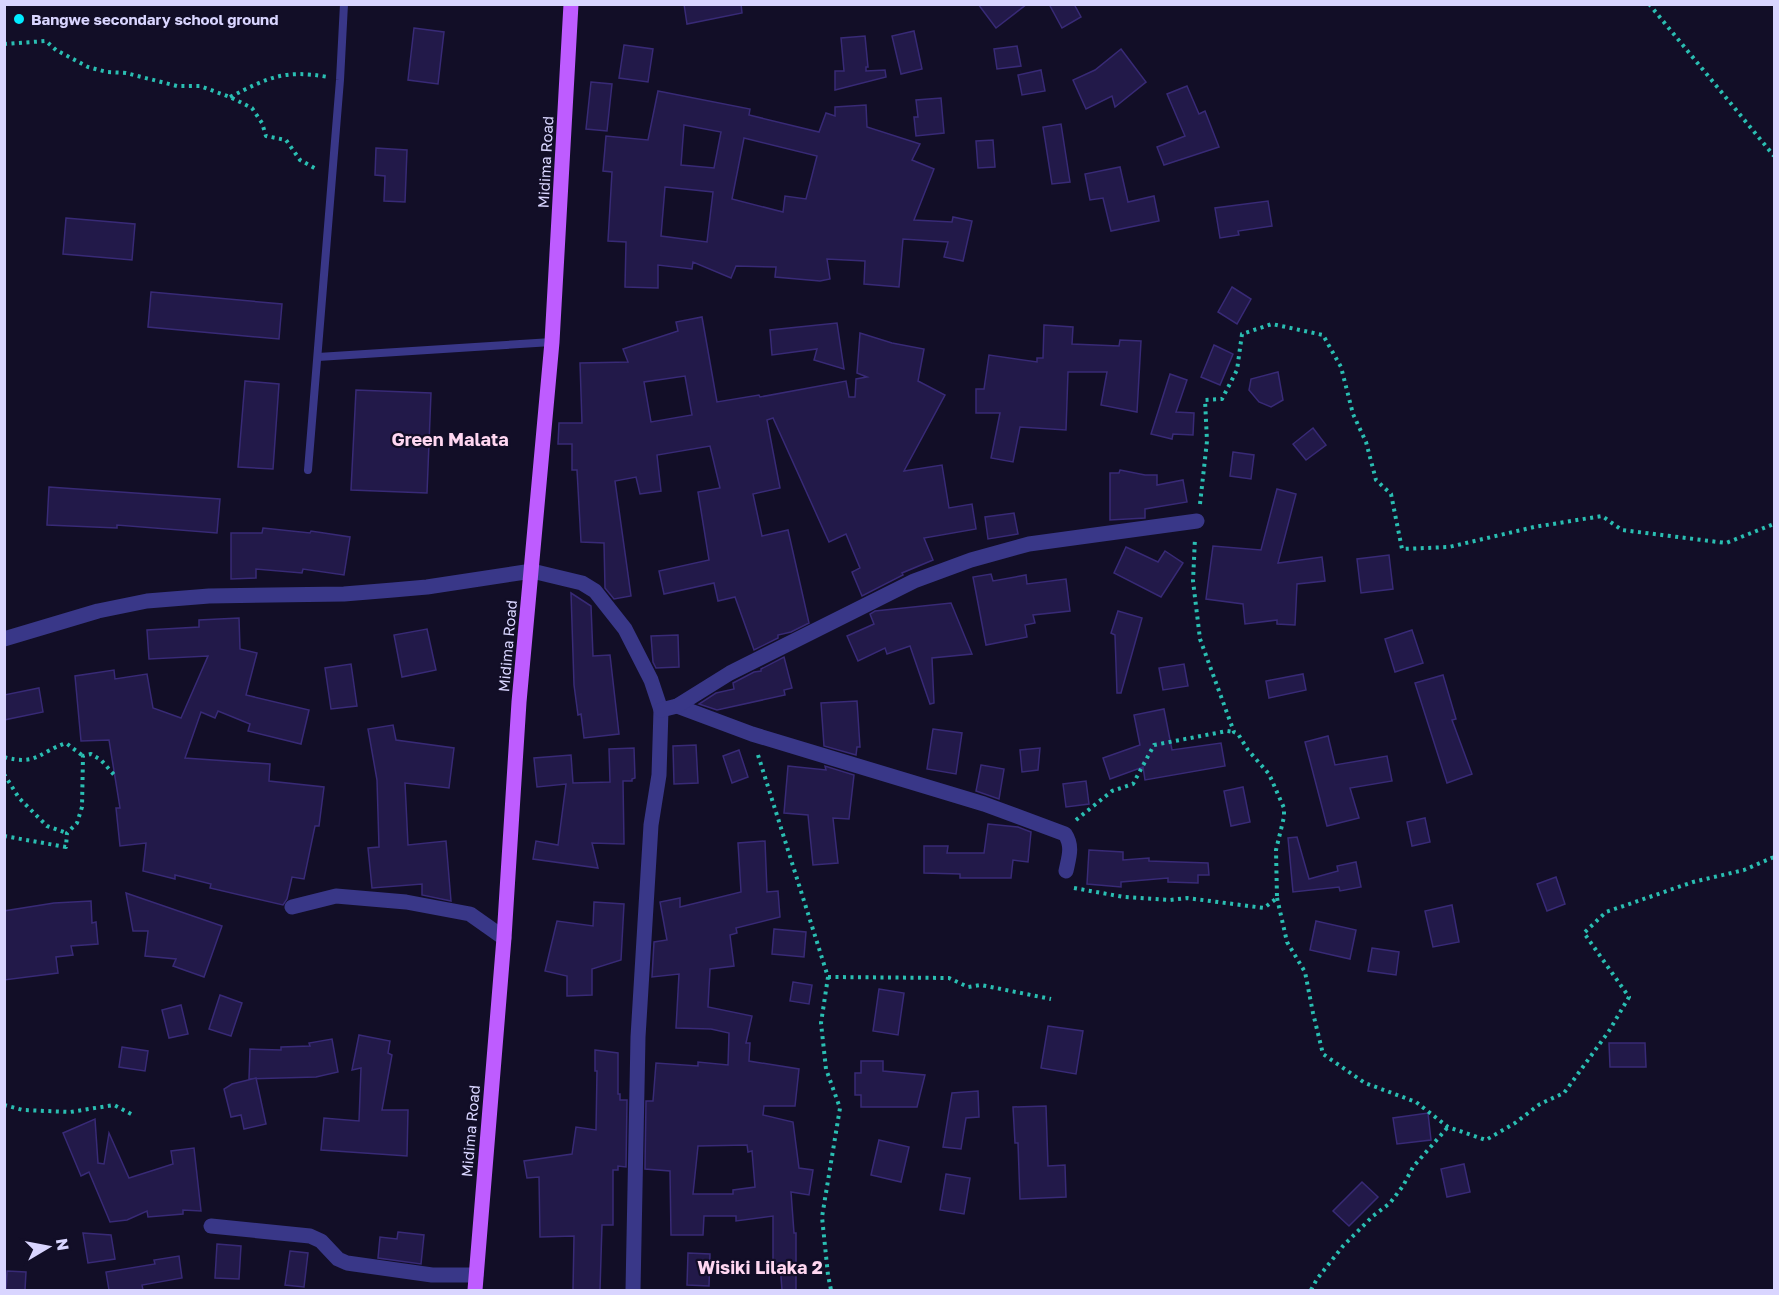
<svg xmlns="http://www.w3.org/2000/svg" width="1779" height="1295" viewBox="0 0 1779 1295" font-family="'Golos Text',sans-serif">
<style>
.building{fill:#221949;stroke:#382a76;stroke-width:1.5;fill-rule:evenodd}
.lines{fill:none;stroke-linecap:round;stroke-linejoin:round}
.path{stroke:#2abeb2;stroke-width:4;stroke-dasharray:3 4.5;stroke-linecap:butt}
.service{stroke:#393788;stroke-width:8}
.minor{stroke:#393788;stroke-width:15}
.primary{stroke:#be5cff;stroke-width:15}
.poi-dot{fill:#01ebff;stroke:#120e27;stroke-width:2}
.labels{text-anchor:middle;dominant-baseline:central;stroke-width:4.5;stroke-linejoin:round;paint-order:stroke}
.poi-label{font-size:15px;font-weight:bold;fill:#d9d5ff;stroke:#120e27;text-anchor:start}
.street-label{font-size:15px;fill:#d9d5ff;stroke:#120e27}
.quarter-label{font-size:18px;font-weight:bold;fill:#ffd7f1;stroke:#120e27}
</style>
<rect width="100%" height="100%" fill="#120e27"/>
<!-- building -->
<g class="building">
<path d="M684 4H741L742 13 687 24Z"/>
<path d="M978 4H1027L996 28Z"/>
<path d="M1049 4H1074L1081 17 1062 28Z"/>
<path d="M414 28 444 32 438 84 408 80Z"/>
<path d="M914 31 922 69 901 74 892 36Z"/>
<path d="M865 36 868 67H866V71L885 70 886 77 835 90V71H844L841 38Z"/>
<path d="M624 45 653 49 648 82 619 78Z"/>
<path d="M1017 46 1021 66 997 69 994 49Z"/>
<path d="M1121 49 1146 82 1115 107 1112 96 1086 109 1073 80 1095 70Z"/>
<path d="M1041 70 1045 91 1022 95 1018 75Z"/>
<path d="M591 82 612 84 607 131 586 129Z"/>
<path d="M1187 86 1199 114 1205 111 1219 147 1164 165 1157 147 1185 136 1167 94Z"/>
<path d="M658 91 750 109 749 115 819 132 826 113 835 116V107L866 105 867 127 920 144 912 160 934 169 914 220 952 222 953 217 972 221 963 261 944 257 948 242 903 239 899 287 864 284 865 261 827 259 830 279 820 281 775 277 776 267 736 266 731 278 693 262 692 269 658 265V288L625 287 626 242 608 241 612 172 603 171 606 136 648 140ZM684 125 721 132 714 168 681 165ZM744 138 817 156 806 199 785 196 783 212 732 199ZM665 187 713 192 707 242 661 236Z"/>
<path d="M941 98 944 133 916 136 914 117H918L916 100Z"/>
<path d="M1061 124 1070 182 1052 184 1043 127Z"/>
<path d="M993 140 995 167 978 168 976 141Z"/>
<path d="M376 148 407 150 405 202 384 201 385 176 375 175Z"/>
<path d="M1120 167 1128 202 1154 196 1159 221 1111 231 1103 198 1090 200 1085 174Z"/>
<path d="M1268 201 1272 226 1238 231 1239 235 1220 238 1215 208Z"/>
<path d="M66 218 135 224 132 260 63 254Z"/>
<path d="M1232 287 1251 299 1237 324 1218 312Z"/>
<path d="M151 292 282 304 279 339 148 327Z"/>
<path d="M702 317 717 402 759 395 760 397 846 381 849 397H855L856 379 867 377 857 373 860 333 892 343 924 349 918 381 945 395 904 471 942 465 949 508 972 504 976 529 924 538 933 560 902 573 903 575 862 596 852 572 860 568 846 534 829 542 773 418 767 420 780 488 753 494 762 536 788 530 809 623 791 632 778 635V638L754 650 735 597 718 601 714 583 664 594 659 571 709 560 698 492 720 488 710 446 657 455 661 491 640 494 636 477 615 481 631 596 614 599 605 588 604 543 581 542 577 470H572V444H558L559 423H582L580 363 628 362 623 349 678 331 676 322ZM685 376 692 415 651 422 644 382Z"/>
<path d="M837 323 844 369 814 360 817 349 772 355 770 330Z"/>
<path d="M1044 325 1073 327 1072 344 1119 346 1120 340 1141 341 1137 412 1101 405 1107 372H1068L1066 430 1020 427 1013 462 991 458 1000 413H976V389H984L989 355 1037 362V358H1043Z"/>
<path d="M1214 345 1233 354 1220 385 1201 377Z"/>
<path d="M1278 372 1283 400 1271 407 1259 402 1249 390 1251 379Z"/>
<path d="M1170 374 1187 380 1176 412 1194 413 1193 435 1173 434 1172 439 1151 434Z"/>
<path d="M245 381 279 384 273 469 238 467Z"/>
<path d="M356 390 431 393 427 493 351 490Z"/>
<path d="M1313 428 1326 445 1306 460 1293 444Z"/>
<path d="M1233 452 1254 455 1251 479 1230 476Z"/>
<path d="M1120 470 1145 475H1157V485L1183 480 1187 502 1145 509V518L1110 520V473H1119Z"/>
<path d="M49 487 220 499 217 533 117 525V528L47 525Z"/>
<path d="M1277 489 1296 494 1278 563 1322 557 1325 581 1297 584 1295 625 1277 624V620L1245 624 1243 604 1206 599 1213 546 1261 550Z"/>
<path d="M1014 513 1018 534 988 539 985 517Z"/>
<path d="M263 528 310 533 311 531 350 537 344 575 303 569 302 573 256 569V578L231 579V533H262Z"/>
<path d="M1126 547 1158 562 1165 551 1183 563 1161 597 1114 573Z"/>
<path d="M1389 555 1393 589 1361 593 1357 559Z"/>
<path d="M991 574 993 581 1026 575 1027 584 1066 579 1070 611 1033 615 1035 623 1025 625 1027 637 986 645 973 577Z"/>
<path d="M571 593 591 606 593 656 610 655 619 734 584 738 581 714 578 715 574 685Z"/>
<path d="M951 603 972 654 932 658 934 703 930 704 910 646 887 654 885 648 858 661 847 636 874 624 870 614 875 611Z"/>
<path d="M1118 611 1142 618 1121 693H1117L1115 635 1111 633Z"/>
<path d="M239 618 240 649 257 653 246 695 309 710 301 744 248 731 250 724 218 711 215 718 201 712 185 758 270 764 269 781 324 787 319 826H315L304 879 292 877 287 899 283 905 210 888 211 884 175 875V879L143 871 146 843 120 846 116 808H120L109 740 81 741 75 676 114 670 115 679 147 674 153 708 181 718 208 656 149 659 147 630 199 627V620Z"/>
<path d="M427 629 436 670 402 677 394 635Z"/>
<path d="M1412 630 1423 663 1395 672 1385 639Z"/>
<path d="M678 635 679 667 656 668 653 662 651 636Z"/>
<path d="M784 657 792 688 784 690 785 695 717 710 699 704 716 693 734 689 733 683 754 672 761 671V669Z"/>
<path d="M351 664 357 706 331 709 325 668Z"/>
<path d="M1184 664 1188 686 1163 690 1159 668Z"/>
<path d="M1303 674 1306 690 1269 698 1266 681Z"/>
<path d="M1443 675 1456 719 1452 720 1472 774 1447 783 1415 683Z"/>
<path d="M39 688 43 712 4 720V695Z"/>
<path d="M857 701 860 747H857L856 755 824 746 821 703Z"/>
<path d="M1164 709 1172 750 1221 743 1225 766 1145 780 1143 767 1110 779 1103 758 1140 745 1134 715Z"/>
<path d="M393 725 396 740 454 748 449 788 405 783 408 845 446 841 451 901 422 895V884L372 888 368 848 379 847 377 780 368 729Z"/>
<path d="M933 729 962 733 956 774 927 769Z"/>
<path d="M1328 736 1335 765 1387 756 1392 781 1350 788 1359 818 1327 826 1305 742Z"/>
<path d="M696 745 698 783 674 784 673 746Z"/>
<path d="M634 748 635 778 632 779V781H623L624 844 592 843 598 868 533 859 536 841 558 845 566 784 537 787 534 758 571 755 573 783 610 782 609 749Z"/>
<path d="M1040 748 1038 770 1022 772 1020 750Z"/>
<path d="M739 750 748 777 732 783 723 756Z"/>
<path d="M981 765 1004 769 999 799 976 791Z"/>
<path d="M788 766 826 770 825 766 854 775 849 819 833 818 838 863 813 865 808 815 784 813Z"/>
<path d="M1086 781 1089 804 1066 807 1063 784Z"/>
<path d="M1243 787 1250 822 1231 826 1224 791Z"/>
<path d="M1425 818 1430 842 1412 846 1407 822Z"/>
<path d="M988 824 1018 827 1031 832 1028 862 1013 860 1011 878H960V874L924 873V846H948L947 853H984Z"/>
<path d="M1297 837 1309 879 1338 871 1337 866 1356 862 1361 887 1340 891 1339 887 1293 892 1288 838Z"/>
<path d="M765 841 767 892 778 891 780 917 736 928 737 933 730 935 734 966 710 969 708 1007 752 1016 746 1043H750L749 1061 799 1069 795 1106H764L763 1115 793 1122 799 1168 813 1170 809 1195 791 1192 794 1233H796V1290H782L780 1264H773V1216L736 1221V1216H704L703 1235H671L670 1171 645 1169 646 1101H653L656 1063 698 1066V1062L728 1065 729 1033 711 1029 676 1028 679 974 652 977 654 942 667 940 660 902 680 898V907L741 892 738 843ZM747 1145 748 1152 752 1151 755 1187 733 1190V1194H693L698 1146Z"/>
<path d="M1089 850 1123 852V860L1149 858V861L1208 863 1209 875H1198V883L1168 882V878L1121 882V887L1087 884Z"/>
<path d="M1556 877 1565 904 1547 911 1537 884Z"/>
<path d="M126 893 222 926 204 977 173 966 176 959 145 956 148 931H133Z"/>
<path d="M91 901 92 923 96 922 98 944 71 946 73 955 56 957 58 973 4 980V911L54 903Z"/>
<path d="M594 902 624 904 621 960 592 969V995L567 996V976L545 971 557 921 593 926Z"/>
<path d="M1452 905 1459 942 1433 947 1425 911Z"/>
<path d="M1316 921 1356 930 1350 959 1310 950Z"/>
<path d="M774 929 806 932 804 957 772 954Z"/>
<path d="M1372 948 1399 952 1396 975 1368 971Z"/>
<path d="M793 982 812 985 809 1004 790 1001Z"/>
<path d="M879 989 904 993 898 1035 873 1031Z"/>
<path d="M220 995 242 1003 231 1036 209 1029Z"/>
<path d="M181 1005 188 1034 169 1038 162 1010Z"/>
<path d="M1048 1026 1083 1031 1076 1074 1041 1068Z"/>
<path d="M359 1035 390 1041 388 1053 392 1055 382 1110H408L407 1156 321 1150 324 1118 359 1121 361 1068 352 1070Z"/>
<path d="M332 1039 338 1072 316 1077 249 1079 250 1049 281 1050V1047L310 1046 309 1043Z"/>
<path d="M1609 1043H1645L1646 1067H1610Z"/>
<path d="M122 1047 148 1051 145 1071 119 1067Z"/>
<path d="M595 1050 618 1053V1094H620V1100H627L626 1167 618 1166V1170H613V1225H602L600 1290H573L574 1236 540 1237 539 1177 527 1178 524 1161 572 1154 576 1127 596 1130 597 1071H595Z"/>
<path d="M861 1061H883V1071L925 1075 917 1107H861V1095H855V1073H861Z"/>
<path d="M256 1078 266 1124 244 1129 241 1115 231 1117 224 1089 232 1084Z"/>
<path d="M978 1091 979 1117 966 1118 961 1149 943 1147 952 1093Z"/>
<path d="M1046 1106 1048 1166 1065 1165 1066 1197 1020 1199 1018 1143H1015L1013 1107Z"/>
<path d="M1428 1113 1431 1140 1397 1144 1393 1118Z"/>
<path d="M95 1119 98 1163 104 1164 109 1133 129 1178 173 1164 171 1151 194 1148 201 1211 183 1210V1214L148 1217 147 1211 127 1220 110 1222 89 1172 81 1176 63 1133Z"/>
<path d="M879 1140 909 1147 901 1182 871 1175Z"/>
<path d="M1464 1164 1470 1192 1447 1197 1441 1169Z"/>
<path d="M946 1174 970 1178 964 1214 940 1210Z"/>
<path d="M1362 1182 1378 1197 1349 1226 1333 1211Z"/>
<path d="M398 1232 424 1235 421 1264 378 1258 380 1237 397 1239Z"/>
<path d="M83 1233 111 1235 115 1259 88 1263Z"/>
<path d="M217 1244 241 1246 239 1279 215 1278Z"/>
<path d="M290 1251 308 1253 304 1287 285 1285Z"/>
<path d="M688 1253 710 1254 709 1286 687 1285Z"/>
<path d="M179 1256 182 1278 142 1285 143 1290H109L106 1272 155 1264 154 1260Z"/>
<path d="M7 1271 26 1272 25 1290H6Z"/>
</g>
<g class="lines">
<!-- path -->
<g class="path">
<path d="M1649 4 1774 156"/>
<path d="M4 44 46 41 56 50 88 67 107 72 126 73 177 86H200L230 97 252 108 262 123 266 136 286 140 300 160 318 170"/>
<path d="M230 97C268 78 283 69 328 77"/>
<path d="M1200 504 1207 441 1205 400 1222 399 1237 370 1242 334 1272 324 1323 335 1341 367 1353 414 1366 442 1376 480 1391 494 1402 549 1449 547 1534 527 1602 516 1622 530 1726 543 1774 524"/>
<path d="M758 755 828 977 821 1023 826 1069 840 1108 822 1217 828 1275 831 1290"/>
<path d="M4 757C37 766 39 752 66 743L83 756"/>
<path d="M4 774 19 798 47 826 67 833"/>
<path d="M1076 820 1112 791 1133 784 1154 745 1227 731 1234 732"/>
<path d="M4 836 66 847 67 833 77 823 82 807 83 756 91 754 101 760 116 777"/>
<path d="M1074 888 1124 897 1170 900 1187 898 1264 908 1277 898 1276 850 1284 817V808L1269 774 1248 750 1238 734 1234 732 1200 639 1193 581 1195 538"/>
<path d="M1277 898 1287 942 1305 972 1313 1013 1323 1054 1365 1083 1416 1102 1448 1127 1486 1140 1515 1123 1540 1104 1564 1093 1609 1031 1629 997 1584 933 1606 912 1693 882 1744 870 1774 857"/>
<path d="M828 977 949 978 968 987 981 985 1051 999"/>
<path d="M4 1105 23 1110 70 1112 114 1105 135 1116"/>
<path d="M1311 1290 1317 1279 1343 1246 1373 1216 1390 1203 1403 1186 1413 1167 1448 1127"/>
</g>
<!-- service -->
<g class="service">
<path d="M318 357 552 342"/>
<path d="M308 470 340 80 344 4"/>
</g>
<!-- minor -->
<g class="minor">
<path d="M4 639 98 611 147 601 209 596 344 594 393 590 427 587 532 571 582 583 595 591 625 629 651 680 661 710 659 775 651 825 638 1037 633 1290"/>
<path d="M677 706 752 734 984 804 1065 834C1073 846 1069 857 1066 871"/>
<path d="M661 710 677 706 730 673 914 581 971 560 1029 544 1197 521"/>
<path d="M292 907 336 896 406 902 470 914 504 938"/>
<path d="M211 1226 310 1236 321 1241 338 1259 347 1263 432 1275H476"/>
</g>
<!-- primary -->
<path class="primary" d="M475 1290 504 938 519 702 552 342 571 4"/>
</g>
<!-- markers -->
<circle class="poi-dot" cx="19" cy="19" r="6"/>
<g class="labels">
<!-- poi labels -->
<g class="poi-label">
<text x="31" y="19">Bangwe secondary school ground</text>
</g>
<!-- street labels -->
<g class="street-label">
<text transform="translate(545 162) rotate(-87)">Midima Road</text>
<text transform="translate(507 646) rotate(-85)">Midima Road</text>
<text transform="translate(470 1131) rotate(-85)">Midima Road</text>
</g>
<!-- quarter labels -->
<g class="quarter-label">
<text x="450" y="439">Green Malata</text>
<text x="760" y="1267">Wisiki Lilaka 2</text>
</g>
</g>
<!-- border -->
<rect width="1779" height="1295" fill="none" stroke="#d9d5ff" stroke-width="12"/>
<!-- north arrow -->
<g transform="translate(48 1247) rotate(80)" stroke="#120e27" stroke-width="4.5" paint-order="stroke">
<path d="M0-4.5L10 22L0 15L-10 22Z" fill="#d9d5ff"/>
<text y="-9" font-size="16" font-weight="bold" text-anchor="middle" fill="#d9d5ff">N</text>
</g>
</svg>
